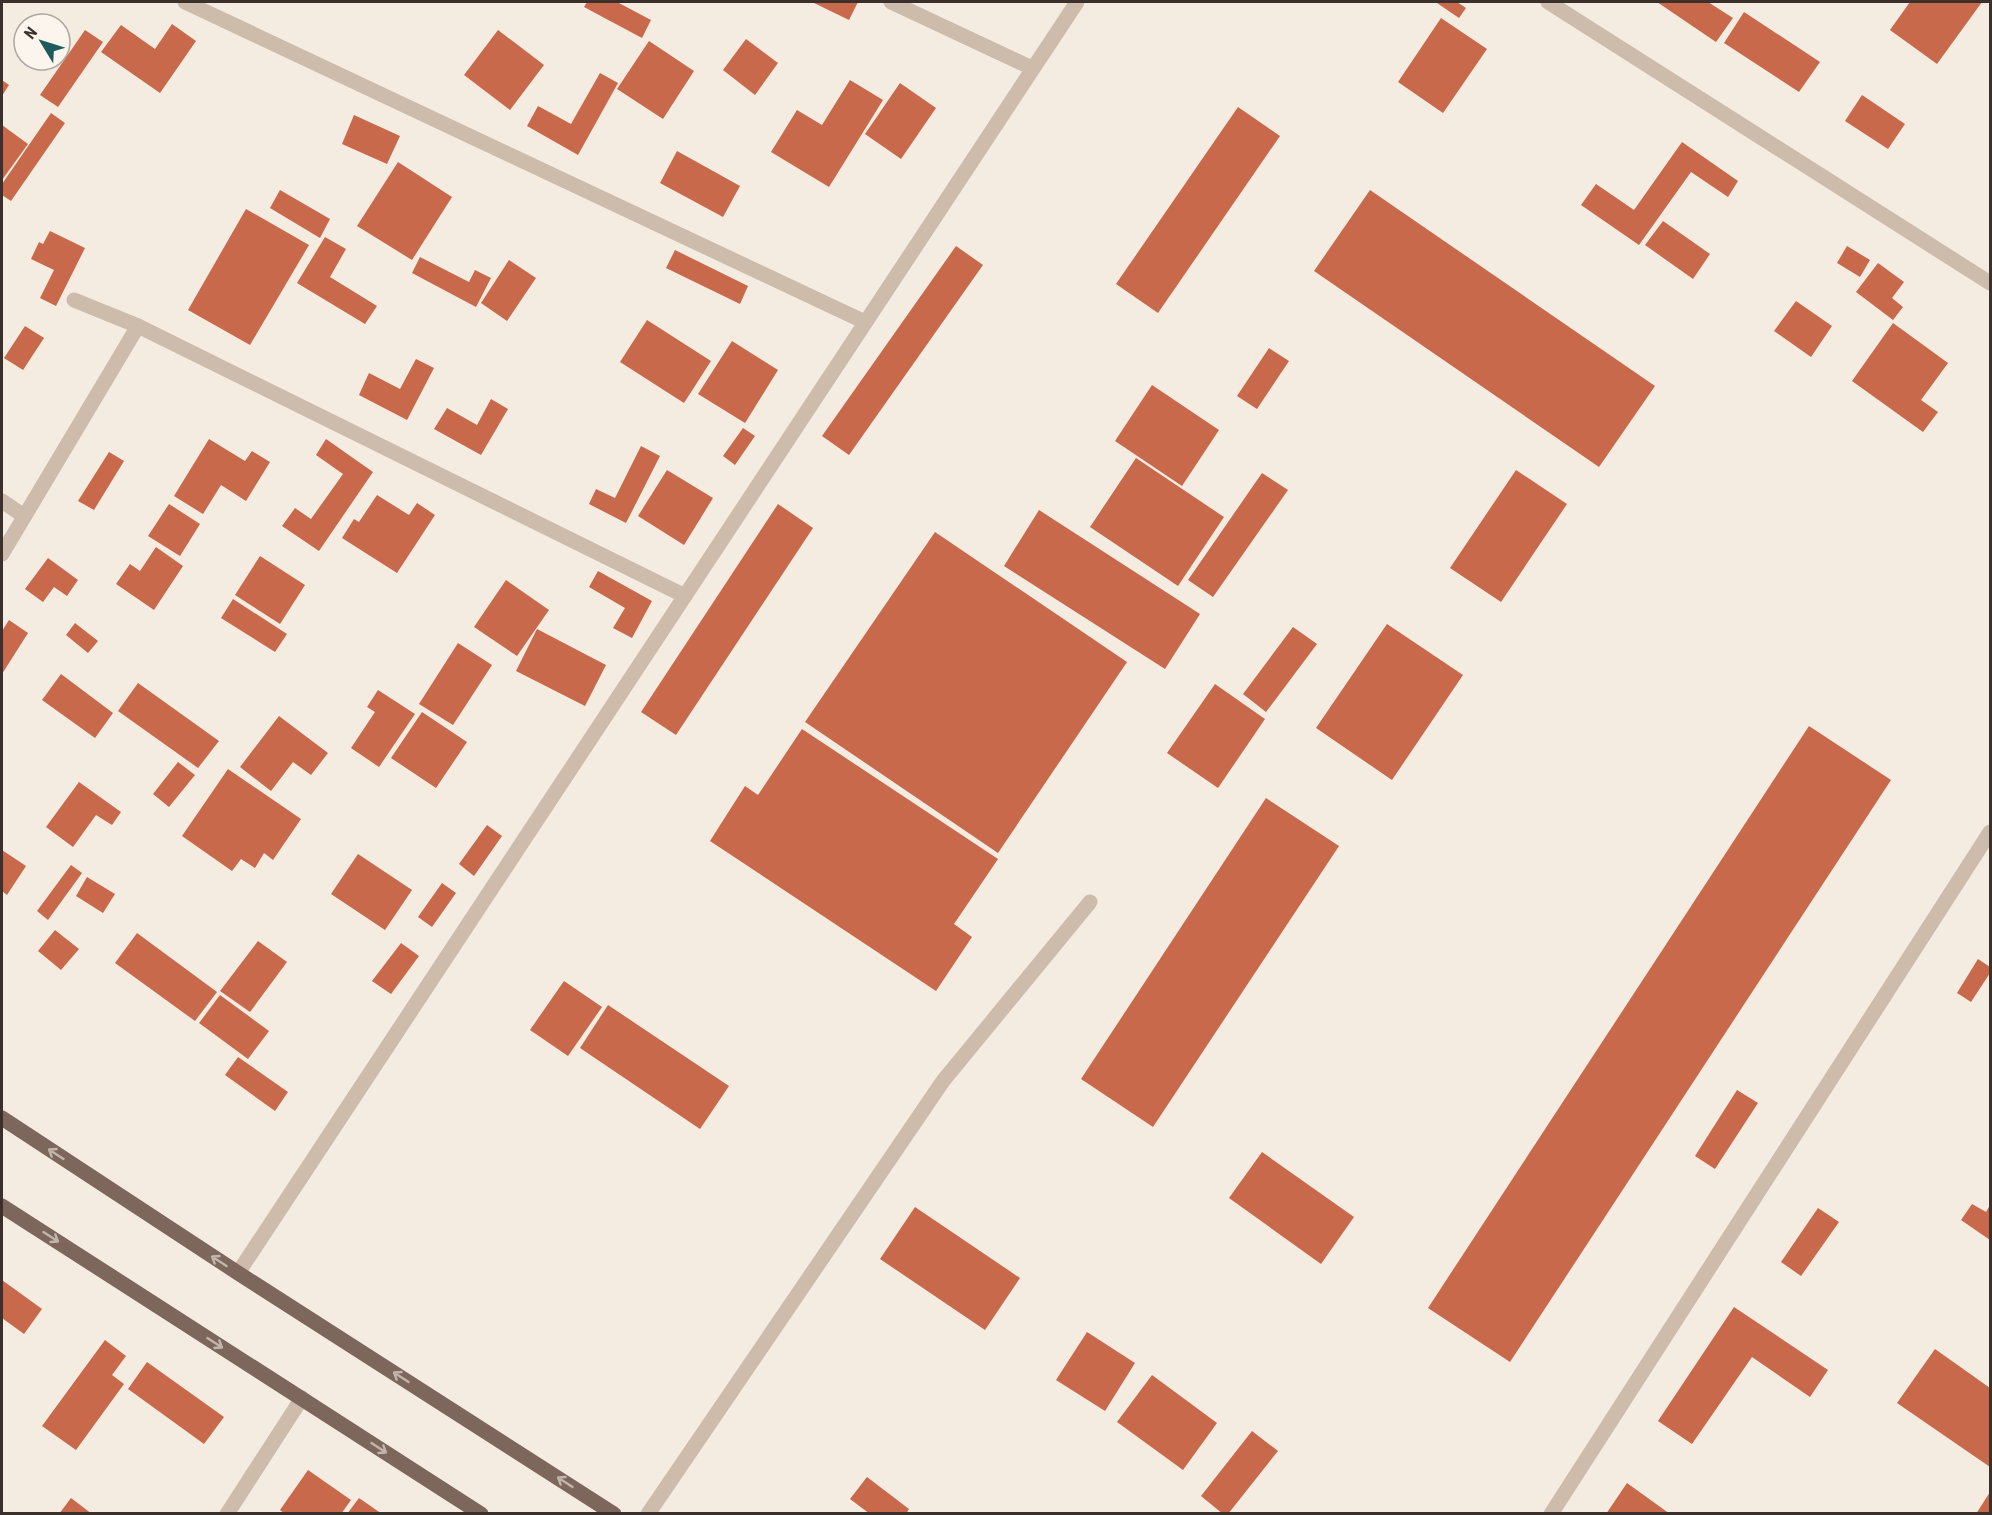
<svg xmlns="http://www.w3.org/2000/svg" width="1992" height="1515" viewBox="0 0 1992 1515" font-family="'Roboto Condensed',sans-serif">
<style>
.building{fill:#c8694b}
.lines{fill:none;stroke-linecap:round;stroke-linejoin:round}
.lane{stroke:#cdbbac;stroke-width:15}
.street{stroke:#cdbbac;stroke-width:15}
.primary{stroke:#7d675c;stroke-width:15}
.oneway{stroke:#c2b5ac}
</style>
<rect width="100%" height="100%" fill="#f4ebe1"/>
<!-- building -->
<g class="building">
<path d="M587 2H617L651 20 642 38 584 7Z"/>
<path d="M812 2H858L849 20Z"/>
<path d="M1438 2H1457L1466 8 1459 18 1437 3Z"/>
<path d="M1657 2H1708L1733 18 1716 42Z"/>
<path d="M1910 2H1982L1937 64 1890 30Z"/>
<path d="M1744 12 1820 62 1799 92 1724 43Z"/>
<path d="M1441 18 1487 49 1443 113 1398 82Z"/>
<path d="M172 24 196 41 160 93 101 52 121 25 155 49Z"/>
<path d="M85 30 103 42 58 107 40 95Z"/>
<path d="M498 30 544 65 510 110 464 75Z"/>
<path d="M746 39 778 63 755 95 723 70Z"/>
<path d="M649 41 694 71 663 119 617 89Z"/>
<path d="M600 73 618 83 578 155 527 126 538 106 571 124Z"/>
<path d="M2 80 9 85 2 96Z"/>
<path d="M850 80 883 100 829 187 771 152 797 110 822 125Z"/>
<path d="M900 83 936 108 901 159 865 134Z"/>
<path d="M1862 95 1905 124 1888 149 1845 121Z"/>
<path d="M1238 107 1280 136 1158 313 1116 284Z"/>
<path d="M51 113 65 123 11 201 2 195V184Z"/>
<path d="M354 115 400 136 387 164 342 144Z"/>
<path d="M2 125 28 144 2 180Z"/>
<path d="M1682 142 1738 181 1728 197 1691 172 1639 245 1581 205 1596 184 1634 210Z"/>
<path d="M677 151 740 186 723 217 660 183Z"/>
<path d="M398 162 452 197 412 260 357 226Z"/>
<path d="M280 190 330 219 320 238 270 208Z"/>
<path d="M1370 190 1655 386 1599 467 1314 271Z"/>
<path d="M246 209 309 245 250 345 188 310Z"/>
<path d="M1663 221 1710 254 1693 279 1645 245Z"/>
<path d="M50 231 85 248 56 306 40 298 54 270 31 259 39 242 43 244Z"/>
<path d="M325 237 346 249 330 277 377 306 365 324 297 283Z"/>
<path d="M956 246 983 265 849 455 822 436Z"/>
<path d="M1847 246 1870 260 1860 277 1837 263Z"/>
<path d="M675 250 748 286 740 304 666 268Z"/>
<path d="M420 257 469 282 475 270 491 278 476 307 412 273Z"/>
<path d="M509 260 536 278 507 321 481 303Z"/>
<path d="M1878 263 1904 282 1892 298 1903 307 1893 320 1856 292Z"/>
<path d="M1796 301 1832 326 1811 357 1774 331Z"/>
<path d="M647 320 711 361 684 403 620 362Z"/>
<path d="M1893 323 1948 363 1921 400 1938 412 1923 432 1852 381Z"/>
<path d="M25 326 44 338 23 370 4 358Z"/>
<path d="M732 341 778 370 745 423 698 394Z"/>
<path d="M1269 348 1289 361 1257 409 1237 396Z"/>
<path d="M416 359 434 368 407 420 359 395 369 373 400 389Z"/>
<path d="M1152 385 1219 430 1182 486 1115 441Z"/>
<path d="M491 399 508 409 481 455 434 429 447 408 477 425Z"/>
<path d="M743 428 755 436 735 465 723 456Z"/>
<path d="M209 439 245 461 252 451 270 462 246 501 221 485 203 514 174 496Z"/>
<path d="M326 439 373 472 319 551 282 526 295 508 311 519 343 474 316 455Z"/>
<path d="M641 446 660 456 626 523 589 504 596 489 615 498Z"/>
<path d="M109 452 124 461 94 510 78 501Z"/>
<path d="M1136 458 1224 517 1178 586 1090 527Z"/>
<path d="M667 470 713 498 684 545 638 516Z"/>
<path d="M1516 470 1567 504 1501 602 1450 568Z"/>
<path d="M1262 473 1288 490 1213 597 1188 580Z"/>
<path d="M377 495 409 515 417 503 435 515 397 573 342 538 354 519 359 522Z"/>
<path d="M169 504 200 524 180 556 148 536Z"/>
<path d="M778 504 813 528 676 735 641 712Z"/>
<path d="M1039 510 1200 614 1165 669 1004 566Z"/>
<path d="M935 532 1127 662 998 853 805 722Z"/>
<path d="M156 547 183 566 154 610 116 584 130 564 140 571Z"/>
<path d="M260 556 305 585 280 624 235 595Z"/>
<path d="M48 558 78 580 67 596 54 587 43 602 25 589Z"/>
<path d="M598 571 652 601 632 638 613 628 625 608 589 587Z"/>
<path d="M506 580 549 610 517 656 474 627Z"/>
<path d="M233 599 287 634 275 652 221 618Z"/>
<path d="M9 620 28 633 2 674V631Z"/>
<path d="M75 623 98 641 88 653 66 635Z"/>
<path d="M1387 624 1463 675 1392 780 1316 728Z"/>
<path d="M1293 627 1317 644 1266 712 1243 694Z"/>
<path d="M537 629 606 665 585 706 516 671Z"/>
<path d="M458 643 492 665 453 725 419 704Z"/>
<path d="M61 674 113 713 95 738 42 700Z"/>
<path d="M138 683 219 741 198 768 118 711Z"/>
<path d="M1215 684 1265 719 1218 788 1167 753Z"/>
<path d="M378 690 415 714 379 767 351 748 375 712 367 707Z"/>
<path d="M422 712 467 742 436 788 391 758Z"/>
<path d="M279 716 328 753 311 775 293 762 271 791 240 767Z"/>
<path d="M1809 726 1891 780 1510 1362 1428 1308Z"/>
<path d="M802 729 998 859 954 924 972 937 936 991 710 841 745 786 758 795Z"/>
<path d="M178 762 195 775 169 807 153 794Z"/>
<path d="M228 769 301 819 273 860 264 853 255 868 241 859 232 871 182 836Z"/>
<path d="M79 782 121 812 112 825 96 815 73 847 46 827Z"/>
<path d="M1266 798 1339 846 1153 1127 1081 1079Z"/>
<path d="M487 825 502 836 474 876 459 864Z"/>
<path d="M2 850 26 866 7 895 2 891Z"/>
<path d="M358 854 412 890 385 930 331 894Z"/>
<path d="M71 865 82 873 48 920 37 911Z"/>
<path d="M87 877 115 894 103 913 76 896Z"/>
<path d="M442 883 456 893 432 927 418 917Z"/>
<path d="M55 930 79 949 61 970 38 951Z"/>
<path d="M137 933 217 992 195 1021 115 963Z"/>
<path d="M258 941 287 962 250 1012 220 991Z"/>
<path d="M401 943 419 956 391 994 372 981Z"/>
<path d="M1978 959 1990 967V973L1971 1002 1957 993Z"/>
<path d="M564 981 602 1007 568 1056 530 1030Z"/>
<path d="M220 995 269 1031 248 1059 199 1023Z"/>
<path d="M608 1005 729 1086 700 1129 580 1048Z"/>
<path d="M238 1057 288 1092 275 1111 225 1075Z"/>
<path d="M1737 1090 1758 1103 1715 1169 1695 1156Z"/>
<path d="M1262 1152 1354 1217 1321 1264 1229 1198Z"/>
<path d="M1972 1204 1986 1212 1990 1205V1240L1961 1220Z"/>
<path d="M915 1207 1020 1278 985 1330 880 1259Z"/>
<path d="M1818 1208 1839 1222 1801 1276 1781 1262Z"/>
<path d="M2 1280 42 1309 24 1334 2 1318Z"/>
<path d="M1734 1307 1828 1370 1810 1397 1752 1357 1692 1444 1658 1421Z"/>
<path d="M1087 1332 1135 1363 1105 1411 1056 1380Z"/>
<path d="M105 1340 126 1356 112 1375 124 1384 76 1450 42 1426Z"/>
<path d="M1935 1349 1990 1388V1467L1897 1403Z"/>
<path d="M147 1362 224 1417 204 1444 128 1389Z"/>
<path d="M1152 1375 1217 1423 1183 1470 1117 1422Z"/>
<path d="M1252 1431 1278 1451 1228 1514H1223L1201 1496Z"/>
<path d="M308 1470 351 1500 341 1514H285L280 1510Z"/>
<path d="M867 1477 909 1509 906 1514H870L850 1499Z"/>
<path d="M1627 1483 1670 1514H1606Z"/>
<path d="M1990 1492V1514H1976Z"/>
<path d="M71 1498 92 1514H59Z"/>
<path d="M359 1498 382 1514H347Z"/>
</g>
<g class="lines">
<!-- lane -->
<path class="lane" d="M648 1514 943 1081 1090 902"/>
<!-- street -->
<g class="street">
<path d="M185 2 865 322"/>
<path d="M891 2 1032 68"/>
<path d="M1548 2 1990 283"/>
<path d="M74 300 138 326 685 596"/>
<path d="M2 501 24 516"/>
<path d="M2 554 138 326"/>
<path d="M238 1273 1077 2"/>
<path d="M227 1514 302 1398"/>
<path d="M1551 1514 1990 832"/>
</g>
<!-- primary -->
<g class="primary">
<path d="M2 1118 238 1273 614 1514"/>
<path d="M2 1206 481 1514"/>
</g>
</g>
<!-- one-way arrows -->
<defs><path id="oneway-shaft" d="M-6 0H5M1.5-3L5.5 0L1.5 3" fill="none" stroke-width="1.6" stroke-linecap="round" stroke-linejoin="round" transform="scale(1.5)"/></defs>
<g class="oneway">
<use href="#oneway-shaft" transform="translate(56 1154) rotate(-147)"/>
<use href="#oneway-shaft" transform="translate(51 1237) rotate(33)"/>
<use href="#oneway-shaft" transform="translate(219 1261) rotate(-147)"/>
<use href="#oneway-shaft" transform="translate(215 1343) rotate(33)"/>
<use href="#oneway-shaft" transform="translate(401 1377) rotate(-147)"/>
<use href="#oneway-shaft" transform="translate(379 1448) rotate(33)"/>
<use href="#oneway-shaft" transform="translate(565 1482) rotate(-147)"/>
</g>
<!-- border -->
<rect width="1992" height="1515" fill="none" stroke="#3b302b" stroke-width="6"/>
<!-- north arrow -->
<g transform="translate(42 42) rotate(308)"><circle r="28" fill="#fbf5ee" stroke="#aea6a0" stroke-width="1.5"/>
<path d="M0-4.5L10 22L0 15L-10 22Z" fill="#1f5a5e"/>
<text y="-9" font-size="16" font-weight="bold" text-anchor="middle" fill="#3b302b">N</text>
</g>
</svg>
